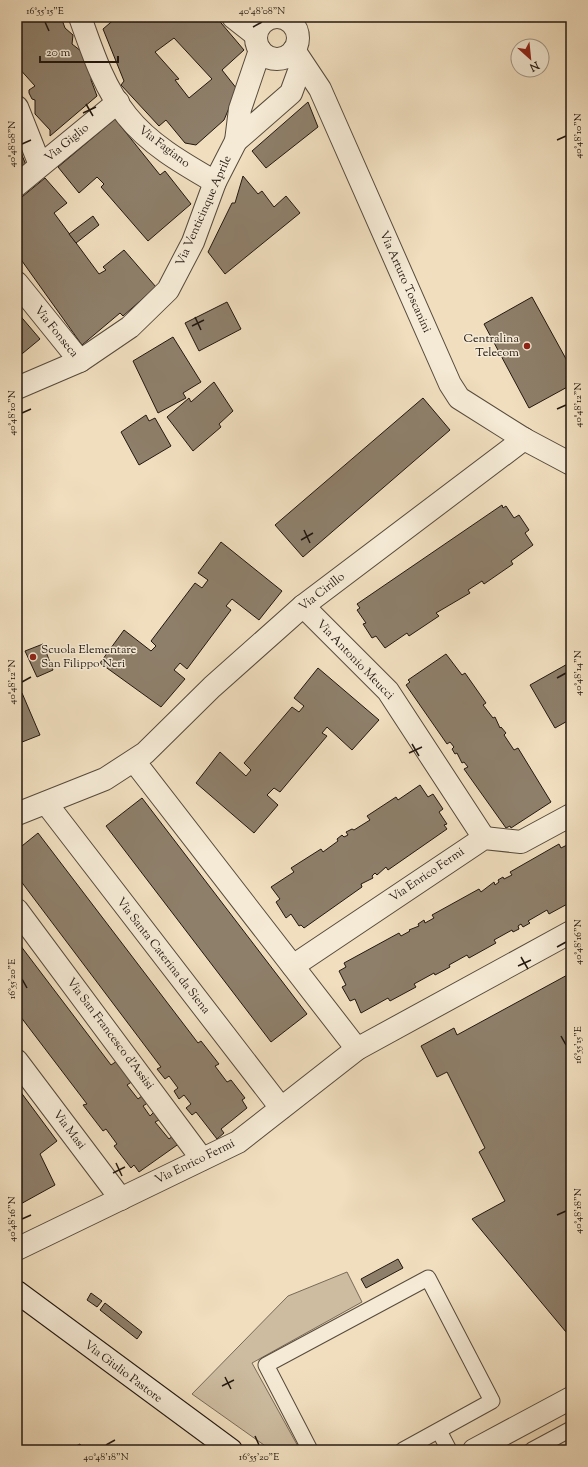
<svg xmlns="http://www.w3.org/2000/svg" width="588" height="1467" viewBox="0 0 588 1467" font-family="'Sorts Mill Goudy',serif">
<style>
.green{fill:#cdbca0;stroke:#786a58}
.building{fill:#8e7f6a;stroke:#231810;fill-rule:evenodd}
.lines{fill:none;stroke-linecap:round;stroke-linejoin:round}
.lane-casing{stroke:#564a3c;stroke-width:17}
.street-casing{stroke:#564a3c;stroke-width:24}
.secondary-casing{stroke:#231810;stroke-width:24}
.lane{stroke:#f5ead5;stroke-width:15}
.street{stroke:#f5ead5;stroke-width:22}
.secondary{stroke:#f5ead5;stroke-width:22}
.ticks{fill:none;stroke:#231810;stroke-width:1.5}
.poi-dot{fill:#8f2418;stroke:#f5ead5;stroke-width:1.5}
.labels{text-anchor:middle;dominant-baseline:central;stroke-width:3;stroke-linejoin:round;paint-order:stroke}
.street-label{font-size:12px;fill:#231810;stroke:#f5ead5}
.poi-label{font-size:12px;fill:#231810;stroke:#f5ead5;text-anchor:end}
.neatline{fill:none;stroke:#231810;stroke-width:1.5}
.ticks-label{font-size:10px;text-anchor:middle;fill:#231810}
</style>
<rect width="100%" height="100%" fill="#f0debe"/>
<filter id="stains"><feTurbulence type="fractalNoise" baseFrequency=".005" numOctaves="4"/><feColorMatrix values="0 0 0 0 .2 0 0 0 0 .09 0 0 0 0 .02 0 0 0 .5 -.17"/></filter>
<radialGradient id="worn" r=".72"><stop offset=".6" stop-color="#630" stop-opacity="0"/><stop offset="1" stop-color="#630" stop-opacity=".3"/></radialGradient>
<!-- green -->
<path class="green" d="M347 1272 362 1302 252 1363 300 1450H271L192 1394 288 1296Z"/>
<!-- building -->
<g class="building">
<path d="M17 17H61L65 28 73 35 72 44 95 62 91 80 97 96 50 136V130L35 114V100L32 99 29 93V90L35 86 17 66Z"/>
<path d="M117 17H216L244 50 222 70 237 89 224 120 196 145 185 143 166 120 159 126 121 85 124 81 103 29ZM174 38 212 79 189 98 175 80 179 79 155 52Z"/>
<path d="M308 102 318 127 266 168 252 151Z"/>
<path d="M115 119 160 175 165 171 191 204 148 241 101 187 104 184 97 177 79 193 58 167Z"/>
<path d="M17 143 26 165 17 172Z"/>
<path d="M243 176 258 194 262 191 274 207 286 196 300 213 225 274 208 252 232 203H235Z"/>
<path d="M45 178 67 203 54 213 99 274 106 270 103 267 124 250 156 287 123 316 120 313 82 345 17 254V245L21 242 17 237V201Z"/>
<path d="M93 216 99 225 76 243 69 234Z"/>
<path d="M532 297 571 368V385L529 408 484 324Z"/>
<path d="M227 302 241 329 199 351 185 323Z"/>
<path d="M17 312 40 339 17 358Z"/>
<path d="M173 337 201 382 183 393 186 398 158 413 133 361Z"/>
<path d="M214 382 233 411 219 424 221 427 193 451 167 417 189 398 191 402Z"/>
<path d="M423 398 450 430 303 557 275 525Z"/>
<path d="M146 415 149 421 155 418 171 446 139 465 121 432Z"/>
<path d="M502 505 503 508 506 506 514 518 519 515 529 530 525 533 533 545 511 561 513 564 484 584 482 581 468 590 470 593 436 613 439 616 409 636 407 633 385 648 376 636 372 638 363 624 366 623 357 610 360 608 357 604Z"/>
<path d="M221 542 282 591 259 620 232 599 226 606 231 610 187 669 180 663 174 670 185 679 161 707 100 663 124 630 151 651 156 646 151 641 195 583 202 588 208 580 198 573Z"/>
<path d="M43 644 53 670 37 677 25 651Z"/>
<path d="M446 654 462 675 465 673 486 703 483 705 493 718 495 717 500 728 501 727 506 733 504 735 514 750 518 748 551 802 511 828 510 826 506 828 464 769 468 767 464 762 462 763 457 753 455 754 452 749 454 747 450 742 447 744 406 685 410 682 408 680Z"/>
<path d="M571 662V719L555 728 530 685Z"/>
<path d="M318 668 379 720 352 750 327 727 322 733 327 736 280 792 274 788 267 795 278 805 254 833 196 783 220 752 246 776 251 770 244 763 292 707 299 712 304 706 294 698Z"/>
<path d="M22 693 40 735 17 744V696Z"/>
<path d="M420 785 428 797 433 794 443 809 439 812 447 824 444 825 447 829 388 870 386 867 377 875 375 873 372 876 373 878 361 884 362 887 304 928 301 925 299 926 291 914 286 918 276 902 280 899 271 887 294 872 291 868 321 849 323 852 338 841 337 839 342 835 344 837 348 835 346 832 352 829 354 830 370 820 367 816 396 797 398 800Z"/>
<path d="M142 798 307 1014 271 1042 106 826Z"/>
<path d="M38 833 198 1043 201 1041 219 1064 215 1066 227 1082 231 1080 245 1098 242 1100 247 1108 221 1129 224 1133 217 1139 196 1112 192 1115 186 1108 191 1104 184 1095 179 1099 174 1091 178 1088 169 1076 165 1079 157 1069 161 1067 17 876V850Z"/>
<path d="M571 839V902L549 914 547 910 528 921 530 923 523 927 521 924 518 926 519 929 513 932 512 930 494 940 496 943 469 958 467 955 449 965 450 967 435 975 434 973 414 984 416 987 390 1001 388 998 361 1013 355 999 350 1001 342 987 346 985 339 971 346 967 344 963 399 933 401 936 410 931 409 930 419 926 418 924 424 920 425 923 434 918 432 915 479 889 481 892 494 882 495 885 499 882 498 880 503 877 504 879 512 875 510 872 559 844 561 848 569 844 568 841Z"/>
<path d="M17 941 111 1065 117 1061 133 1081 127 1085 138 1099 143 1095 149 1102 143 1106 150 1116 155 1111 161 1119 155 1122 169 1139 174 1135 180 1143 139 1172 134 1165 131 1168 114 1146 117 1144 106 1129 103 1131 83 1105 87 1104 17 1012Z"/>
<path d="M571 973V1338L472 1219 505 1201 479 1152 485 1148 447 1072 437 1077 421 1046 454 1028 457 1035Z"/>
<path d="M17 1087 57 1141 40 1154 55 1185 17 1206Z"/>
<path d="M398 1259 403 1268 366 1288 361 1279Z"/>
<path d="M91 1293 102 1301 97 1307 87 1300Z"/>
<path d="M105 1303 142 1332 137 1339 100 1310Z"/>
<path d="M80 1444 84 1450H68Z"/>
</g>
<g class="lines">
<defs>
<g id="lane">
<path d="M439 1431 449 1450"/>
<path d="M310 1450 266 1365 428 1278 492 1401 403 1450"/>
<path d="M532 1450 571 1429"/>
</g>
<g id="street">
<path d="M80 17C92 51 104 88 127 116 150 145 184 164 215 182"/>
<path d="M233 17 256 35"/>
<circle cx="277" cy="38" r="21"/>
<path d="M260 50 240 109 236 141 291 93 302 63"/>
<path d="M294 50 320 89 450 384 459 398 524 439 571 464"/>
<path d="M17 107 40 165"/>
<path d="M17 185 118 102"/>
<path d="M17 283 80 361"/>
<path d="M17 388 80 361 130 327 168 290 193 242 215 182 236 141"/>
<path d="M303 606 388 691 484 838"/>
<path d="M134 761 357 1049"/>
<path d="M46 803 281 1108"/>
<path d="M17 814 105 779 145 753 212 687 303 606 524 439"/>
<path d="M17 910 202 1159"/>
<path d="M293 966 484 838 521 842 571 815"/>
<path d="M17 1061 121 1199"/>
<path d="M17 1249 238 1142 357 1049 571 932"/>
<path d="M474 1450 571 1398"/>
</g>
<path id="secondary" d="M17 1292 231 1450"/>
</defs>
<!-- lane casing -->
<use href="#lane" class="lane-casing"/>
<!-- street casing -->
<use href="#street" class="street-casing"/>
<!-- secondary casing -->
<use href="#secondary" class="secondary-casing"/>
<!-- lane -->
<use href="#lane" class="lane"/>
<!-- street -->
<use href="#street" class="street"/>
<!-- secondary -->
<use href="#secondary" class="secondary"/>
</g>
<!-- ticks -->
<path class="ticks" d="M45 22 49 31M253 27 262 22M86 104 93 116M83 113 96 107M557 140 566 136M22 144 31 140M195 317 201 330M192 326 204 320M557 409 566 405M22 413 31 409M304 530 310 543M301 540 313 533M557 678 566 673M22 682 31 677M412 744 419 756M409 753 422 747M557 947 566 942M521 957 528 969M518 966 531 960M22 979 27 988M561 1036 566 1045M116 1163 122 1176M113 1173 125 1167M557 1215 566 1211M22 1219 31 1215M225 1377 231 1389M222 1386 234 1380M255 1436 259 1445M106 1445 115 1440"/>
<!-- markers -->
<g class="poi-dot">
<circle cx="527" cy="346" r="4"/>
<circle cx="33" cy="657" r="4"/>
</g>
<g class="labels">
<!-- street labels -->
<g class="street-label">
<text transform="translate(67 143) rotate(-39)">Via Giglio</text>
<text transform="translate(164 147) rotate(37)">Via Fagiano</text>
<text transform="translate(204 211) rotate(-66)">Via Venticinque Aprile</text>
<text transform="translate(405 282) rotate(66)">Via Arturo Toscanini</text>
<text transform="translate(56 332) rotate(51)">Via Fonseca</text>
<text transform="translate(322 592) rotate(-38)">Via Cirillo</text>
<text transform="translate(355 660) rotate(46)">Via Antonio Meucci</text>
<text transform="translate(427 875) rotate(-34)">Via Enrico Fermi</text>
<text transform="translate(163 956) rotate(52)">Via Santa Caterina da Siena</text>
<text transform="translate(110 1034) rotate(53)">Via San Francesco d'Assisi</text>
<text transform="translate(69 1130) rotate(53)">Via Masi</text>
<text transform="translate(195 1162) rotate(-26)">Via Enrico Fermi</text>
<text transform="translate(123 1372) rotate(37)">Via Giulio Pastore</text>
</g>
<!-- poi labels -->
<g class="poi-label">
<text x="519" y="339">Centralina<tspan x="519" dy="14">Telecom</tspan></text>
<text x="41" y="650" text-anchor="start">Scuola Elementare<tspan x="41" dy="14">San Filippo Neri</tspan></text>
</g>
</g>
<!-- margin -->
<rect width="588" height="1467" fill="none" stroke="#f0debe" stroke-width="44"/>
<!-- north arrow -->
<g transform="translate(530 58) rotate(153)"><circle r="19" fill="#f5ead5" stroke="#a19686"/>
<path d="M0-3L7 15L0 10L-7 15Z" fill="#8f2418"/>
<text y="-6" font-size="11" font-weight="bold" text-anchor="middle" fill="#231810">N</text>
</g>
<!-- scale -->
<path d="M40 56v6h78v-6" fill="none" stroke="#231810" stroke-width="2"/>
<text x="46" y="56" font-size="12" fill="#231810" stroke="#f5ead5" stroke-width="3" paint-order="stroke">20 m</text>
<rect x="22" y="22" width="544" height="1423" class="neatline"/>
<g class="ticks-label">
<text x="45" y="14">16°55'15"E</text>
<text x="262" y="14">40°48'08"N</text>
<text transform="translate(577 136) rotate(-90)" y="4">40°48'10"N</text>
<text transform="translate(11 144) rotate(-90)" y="4">40°48'08"N</text>
<text transform="translate(577 405) rotate(-90)" y="4">40°48'12"N</text>
<text transform="translate(11 413) rotate(-90)" y="4">40°48'10"N</text>
<text transform="translate(577 673) rotate(-90)" y="4">40°48'14"N</text>
<text transform="translate(11 682) rotate(-90)" y="4">40°48'12"N</text>
<text transform="translate(577 942) rotate(-90)" y="4">40°48'16"N</text>
<text transform="translate(11 979) rotate(-90)" y="4">16°55'20"E</text>
<text transform="translate(577 1045) rotate(-90)" y="4">16°55'15"E</text>
<text transform="translate(577 1211) rotate(-90)" y="4">40°48'18"N</text>
<text transform="translate(11 1219) rotate(-90)" y="4">40°48'16"N</text>
<text x="106" y="1460">40°48'18"N</text>
<text x="259" y="1460">16°55'20"E</text>
</g>
<rect width="100%" height="100%" filter="url(#stains)"/>
<rect width="100%" height="100%" fill="url(#worn)"/>
</svg>
